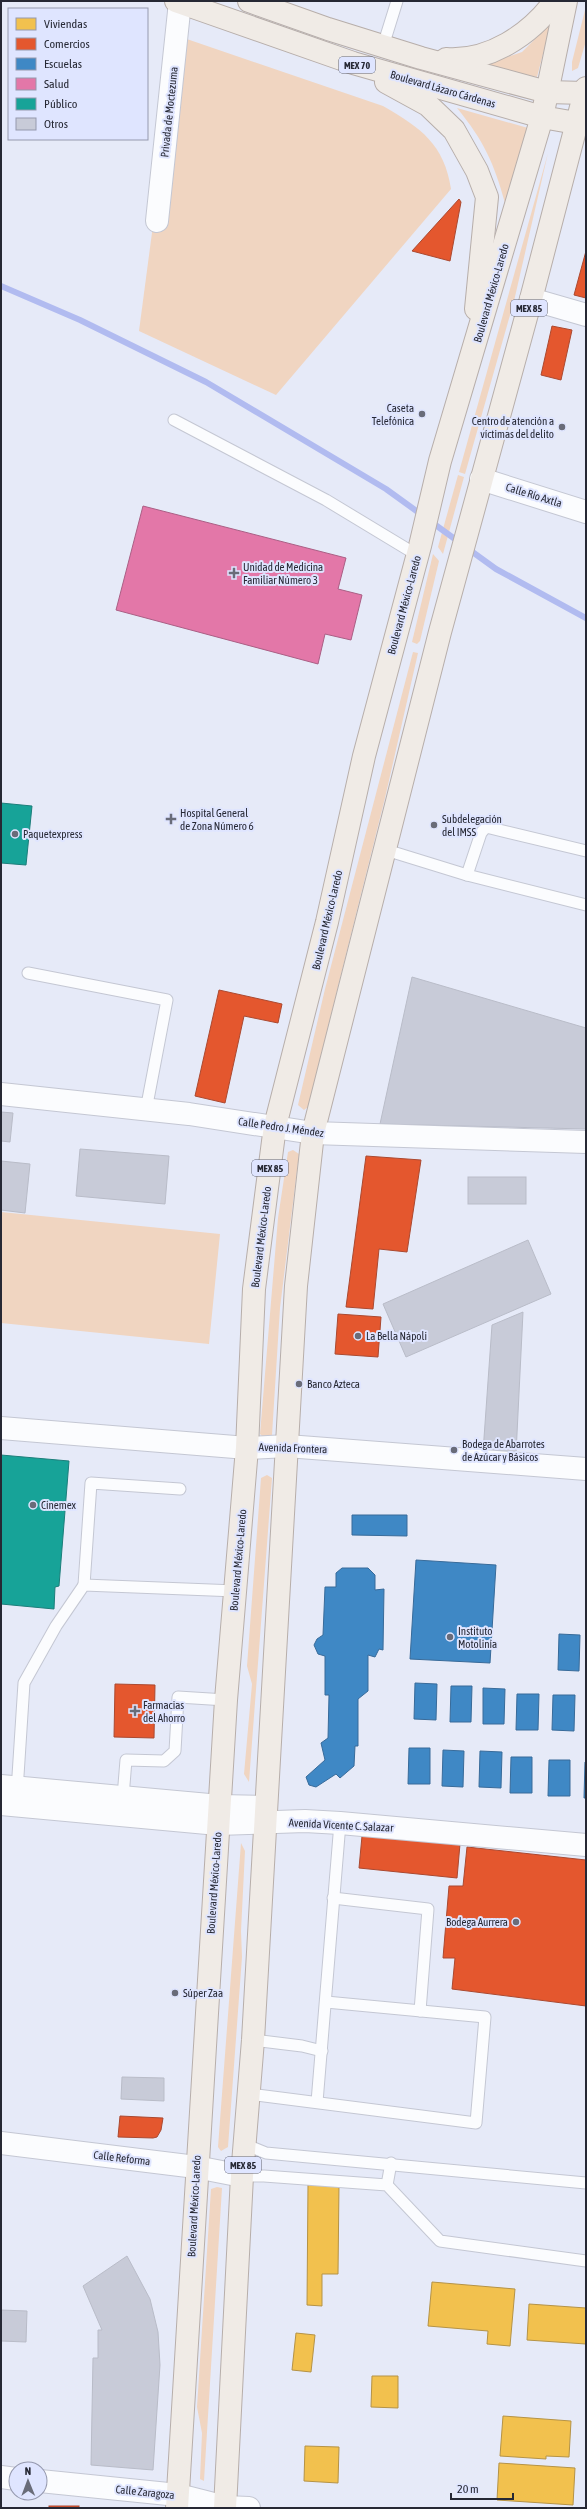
<svg xmlns="http://www.w3.org/2000/svg" width="587" height="2509" viewBox="0 0 587 2509" font-family="'Asap Condensed',sans-serif">
<style>
.green{fill:#f0d5c1}
.homes{fill:#f2c14e;stroke:#b59346}
.shops{fill:#e4572e;stroke:#ab4930}
.schools{fill:#3f88c5;stroke:#386b9a}
.health{fill:#e377a8;stroke:#aa5f85}
.public{fill:#17a398;stroke:#1c7e7a}
.lines{fill:none;stroke-linecap:round;stroke-linejoin:round}
.stream{stroke:#b1bbf0;stroke-width:6}
.building{fill:#c8cbd8;stroke:#b9bcc8}
.lane-casing{stroke:#c4c7d3;stroke-width:13}
.street-casing{stroke:#c4c7d3;stroke-width:24}
.secondary-casing{stroke:#c4c7d3;stroke-width:24}
.primary-casing{stroke:#b7aeaa;stroke-width:24}
.lane{stroke:#fbfcfe;stroke-width:11}
.street{stroke:#fbfcfe;stroke-width:22}
.secondary{stroke:#fbfcfe;stroke-width:22}
.primary{stroke:#f0ebe6;stroke-width:22}
.poi-dot{fill:#696c79;stroke:#dfe5ff;stroke-width:1.5}
.labels{text-anchor:middle;dominant-baseline:central;stroke-width:4;stroke-linejoin:round;paint-order:stroke}
.shield{fill:#dfe5ff;stroke:#5e6171;stroke-width:1}
.shield-label{font-size:10px;font-weight:bold;fill:#262834}
.street-label{font-size:11px;fill:#262834;stroke:#dfe5ff}
.poi-label{font-size:11px;fill:#262834;stroke:#dfe5ff;text-anchor:start}
</style>
<rect width="100%" height="100%" fill="#e6eaf8"/>
<!-- green -->
<g class="green">
<path d="M586 6V41L578 68 572 71V62Z"/>
<path d="M551 23 537 77 483 65 522 52Z"/>
<path d="M178 36 383 106C421 128 444 144 451 189L276 395 139 331Z"/>
<path d="M457 108 528 128 505 203C494 163 484 141 457 108Z"/>
<path d="M548 153 514 301 465 474 459 472Z"/>
<path d="M458 475 464 477 443 554 438 547Z"/>
<path d="M433 554 439 561 420 641 417 644 412 642Z"/>
<path d="M413 652 418 653 385 798 308 1107 304 1110 298 1105 325 989Z"/>
<path d="M293 1150 299 1154 280 1308 272 1435 270 1438 263 1437 260 1434 278 1218 288 1152Z"/>
<path d="M1 1212 220 1234 209 1344 1 1323Z"/>
<path d="M267 1475 272 1478 249 1782 244 1774 252 1684 247 1666 261 1478Z"/>
<path d="M241 1843 245 1851 241 1931 242 1957 228 2147 221 2151 218 2147Z"/>
<path d="M217 2187 222 2188 204 2481 200 2479 202 2433 197 2407 211 2189Z"/>
</g>
<!-- homes -->
<g class="homes">
<path d="M308 2184H339L338 2274H322V2306L307 2305Z"/>
<path d="M432 2282 515 2289 510 2346 487 2344 488 2331 428 2326Z"/>
<path d="M529 2304 586 2308V2344L527 2340Z"/>
<path d="M296 2333 315 2335 311 2372 292 2370Z"/>
<path d="M372 2376H398V2408L371 2407Z"/>
<path d="M503 2416 571 2421 569 2457 546 2456V2459L500 2456Z"/>
<path d="M305 2446 339 2447 338 2483 304 2481Z"/>
<path d="M499 2463 575 2468 573 2505 497 2500Z"/>
</g>
<!-- shops -->
<g class="shops">
<path d="M459 199 461 202 450 261 412 251Z"/>
<path d="M586 251V298L574 295Z"/>
<path d="M552 326 572 330 561 380 541 375Z"/>
<path d="M219 990 282 1004 278 1023 244 1016 225 1103 195 1096Z"/>
<path d="M366 1156 421 1160 407 1252 379 1249 373 1309 346 1307Z"/>
<path d="M338 1314 381 1317 378 1357 335 1354Z"/>
<path d="M115 1684 155 1685 154 1738 114 1737Z"/>
<path d="M362 1836 460 1844 457 1878 359 1868Z"/>
<path d="M467 1847 586 1860V2006L452 1989 455 1958H443L449 1886H463Z"/>
<path d="M120 2116 163 2118 161 2130 157 2137 153 2138 118 2137Z"/>
<rect x="49" y="2506" width="30" height="2"/>
</g>
<!-- schools -->
<g class="schools">
<path d="M352 1515H407V1536L352 1535Z"/>
<path d="M416 1560 496 1565 490 1663 410 1659Z"/>
<path d="M342 1568H368L375 1575V1590L384 1589 383 1650 379 1649 375 1657 368 1655V1691L358 1699V1746H355L354 1766 340 1778 336 1774 316 1787 309 1785 306 1777 325 1760 321 1743 328 1738 329 1695H325V1656L318 1654 314 1645 317 1639 323 1635 325 1587H336V1573Z"/>
<path d="M559 1634 580 1635 579 1671 558 1670Z"/>
<path d="M415 1683 437 1684 436 1720 414 1719Z"/>
<path d="M451 1686H472L471 1722H450Z"/>
<path d="M483 1688 505 1689 504 1724H483Z"/>
<path d="M517 1694H539L538 1730H516Z"/>
<path d="M553 1695H575L574 1731 552 1730Z"/>
<path d="M409 1748H430V1784H408Z"/>
<path d="M443 1750 464 1751 463 1787 442 1786Z"/>
<path d="M480 1751 502 1752 501 1788 479 1787Z"/>
<path d="M511 1757H532V1793H510Z"/>
<path d="M549 1760H570V1796H548Z"/>
<path d="M585 1762H586V1798H584Z"/>
</g>
<!-- health -->
<path class="health" d="M143 506 346 558 338 589 362 595 351 640 325 634 318 664 116 610Z"/>
<!-- public -->
<g class="public">
<path d="M1 803 32 806 26 865 1 863Z"/>
<path d="M1 1455 69 1461 59 1586 55 1587 54 1609 1 1604Z"/>
</g>
<g class="lines">
<!-- stream -->
<g class="stream">
<path d="M1 286 80 320 206 382 386 489 422 515"/>
<path d="M430 521 459 542"/>
<path d="M467 548 496 569 586 618"/>
</g>
</g>
<!-- building -->
<g class="building">
<path d="M412 977 586 1028V1129L380 1124Z"/>
<path d="M1 1112 13 1113 10 1142 1 1141Z"/>
<path d="M80 1149 169 1156 165 1204 76 1196Z"/>
<path d="M1 1161 30 1164 25 1213 1 1210Z"/>
<rect x="468" y="1177" width="58" height="27"/>
<path d="M528 1240 551 1294 406 1357 383 1304Z"/>
<path d="M523 1312 516 1454 483 1452 492 1325Z"/>
<path d="M122 2077 164 2078V2101L121 2099Z"/>
<path d="M127 2256 150 2299 158 2332 160 2365 153 2470 91 2465 93 2358H98V2330H102L83 2286Z"/>
<path d="M1 2310 27 2311 26 2342 1 2341Z"/>
</g>
<g class="lines">
<defs>
<g id="lane">
<path d="M383 46 397 1"/>
<path d="M174 420 326 500 417 555"/>
<path d="M386 850 467 875 586 905"/>
<path d="M467 875 481 833 486 827 586 851"/>
<path d="M28 973 167 1000 146 1110"/>
<path d="M84 1585 91 1483 180 1489"/>
<path d="M17 1791 24 1683 56 1626 84 1585 236 1591"/>
<path d="M123 1797 126 1760 164 1761 175 1751 178 1697 226 1700"/>
<path d="M333 1898 428 1909 420 2011"/>
<path d="M253 2040 302 2046 322 2051"/>
<path d="M249 2094 476 2123 485 2017 326 2002"/>
<path d="M317 2102 340 1823"/>
<path d="M244 2144 266 2153 586 2183"/>
<path d="M242 2176H264L387 2185 440 2241 586 2261"/>
<path d="M387 2185 391 2163"/>
</g>
<g id="street">
<path d="M157 221 180 2"/>
<path d="M531 299 586 315"/>
<path d="M481 479 586 512"/>
<path d="M1 1094 189 1114 313 1133 586 1142"/>
<path d="M1 1428 247 1448"/>
<path d="M1 2143 196 2167 242 2176"/>
<path d="M1 2477 16 2479"/>
<path d="M40 2481 178 2495 225 2507 249 2508"/>
</g>
<g id="secondary">
<path d="M247 1448 287 1446 586 1469"/>
<path d="M1 1786 220 1806 266 1807"/>
<path d="M1 1804 218 1824 305 1821 340 1823 586 1845"/>
</g>
<g id="primary">
<path d="M176 1 353 63 542 117 576 123"/>
<path d="M249 1 328 29 421 58 547 92 585 93"/>
<path d="M446 59C489 62 530 35 555 1"/>
<path d="M386 82 428 105 454 130 477 171 487 197 476 309"/>
<path d="M177 2508 226 1700 247 1448 254 1289 275 1126 327 922 364 756 420 546 440 461 542 117 566 1"/>
<path d="M225 2508 242 2176 253 2040 296 1286 313 1133 440 632 531 299 586 88"/>
</g>
</defs>
<!-- lane casing -->
<use href="#lane" class="lane-casing"/>
<!-- street casing -->
<use href="#street" class="street-casing"/>
<!-- secondary casing -->
<use href="#secondary" class="secondary-casing"/>
<!-- primary casing -->
<use href="#primary" class="primary-casing"/>
<!-- lane -->
<use href="#lane" class="lane"/>
<!-- street -->
<use href="#street" class="street"/>
<!-- secondary -->
<use href="#secondary" class="secondary"/>
<!-- primary -->
<use href="#primary" class="primary"/>
</g>
<!-- markers -->
<g class="poi-dot">
<circle cx="422" cy="414" r="4"/>
<circle cx="562" cy="427" r="4"/>
<path d="M232 567h4v4h4v4h-4v4h-4v-4h-4v-4h4z"/>
<path d="M169 813h4v4h4v4h-4v4h-4v-4h-4v-4h4z"/>
<circle cx="434" cy="825" r="4"/>
<circle cx="15" cy="834" r="4"/>
<circle cx="358" cy="1336" r="4"/>
<circle cx="299" cy="1384" r="4"/>
<circle cx="454" cy="1450" r="4"/>
<circle cx="33" cy="1505" r="4"/>
<circle cx="450" cy="1637" r="4"/>
<path d="M133 1705h4v4h4v4h-4v4h-4v-4h-4v-4h4z"/>
<circle cx="516" cy="1922" r="4"/>
<circle cx="175" cy="1993" r="4"/>
</g>
<g class="labels">
<!-- shield labels -->
<g class="shield">
<rect x="339" y="57" width="36" height="16" rx="3"/>
<rect x="511" y="300" width="36" height="16" rx="3"/>
<rect x="252" y="1160" width="36" height="16" rx="3"/>
<rect x="225" y="2157" width="36" height="16" rx="3"/>
</g>
<g class="shield-label">
<text x="357" y="65">MEX 70</text>
<text x="529" y="308">MEX 85</text>
<text x="270" y="1168">MEX 85</text>
<text x="243" y="2165">MEX 85</text>
</g>
<!-- street labels -->
<g class="street-label">
<text transform="translate(443 89) rotate(16)">Boulevard Lázaro Cárdenas</text>
<text transform="translate(169 112) rotate(-84)">Privada de Moctezuma</text>
<text transform="translate(491 293) rotate(-74)">Boulevard México-Laredo</text>
<text transform="translate(534 495) rotate(17)">Calle Río Axtla</text>
<text transform="translate(404 605) rotate(-75)">Boulevard México-Laredo</text>
<text transform="translate(327 920) rotate(-77)">Boulevard México-Laredo</text>
<text transform="translate(281 1127) rotate(8)">Calle Pedro J. Méndez</text>
<text transform="translate(261 1237) rotate(-83)">Boulevard México-Laredo</text>
<text transform="translate(293 1448) rotate(2)">Avenida Frontera</text>
<text transform="translate(238 1560) rotate(-85)">Boulevard México-Laredo</text>
<text transform="translate(341 1825) rotate(3)">Avenida Vicente C. Salazar</text>
<text transform="translate(214 1883) rotate(-86)">Boulevard México-Laredo</text>
<text transform="translate(122 2158) rotate(7)">Calle Reforma</text>
<text transform="translate(194 2206) rotate(-87)">Boulevard México-Laredo</text>
<text transform="translate(145 2492) rotate(6)">Calle Zaragoza</text>
</g>
<!-- poi labels -->
<g class="poi-label">
<text x="414" y="408" text-anchor="end">Caseta<tspan x="414" dy="13">Telefónica</tspan></text>
<text x="554" y="421" text-anchor="end">Centro de atención a<tspan x="554" dy="13">víctimas del delito</tspan></text>
<text x="243" y="567">Unidad de Medicina<tspan x="243" dy="13">Familiar Número 3</tspan></text>
<text x="180" y="813">Hospital General<tspan x="180" dy="13">de Zona Número 6</tspan></text>
<text x="442" y="819">Subdelegación<tspan x="442" dy="13">del IMSS</tspan></text>
<text x="23" y="834">Paquetexpress</text>
<text x="366" y="1336">La Bella Nápoli</text>
<text x="307" y="1384">Banco Azteca</text>
<text x="462" y="1444">Bodega de Abarrotes<tspan x="462" dy="13">de Azúcar y Básicos</tspan></text>
<text x="41" y="1505">Cinemex</text>
<text x="458" y="1631">Instituto<tspan x="458" dy="13">Motolinía</tspan></text>
<text x="143" y="1705">Farmacias<tspan x="143" dy="13">del Ahorro</tspan></text>
<text x="508" y="1922" text-anchor="end">Bodega Aurrera</text>
<text x="183" y="1993">Súper Zaa</text>
</g>
</g>
<!-- border -->
<rect width="587" height="2509" fill="none" stroke="#262834" stroke-width="4"/>
<!-- legend -->
<rect x="8" y="8" width="140" height="132" fill="#dfe5ff" stroke="#9599ae"/>
<rect x="16" y="18" width="20" height="12" fill="#f2c14e" stroke="#9599ae"/>
<text x="44" y="28" font-size="12" fill="#262834">Viviendas</text>
<rect x="16" y="38" width="20" height="12" fill="#e4572e" stroke="#9599ae"/>
<text x="44" y="48" font-size="12" fill="#262834">Comercios</text>
<rect x="16" y="58" width="20" height="12" fill="#3f88c5" stroke="#9599ae"/>
<text x="44" y="68" font-size="12" fill="#262834">Escuelas</text>
<rect x="16" y="78" width="20" height="12" fill="#e377a8" stroke="#9599ae"/>
<text x="44" y="88" font-size="12" fill="#262834">Salud</text>
<rect x="16" y="98" width="20" height="12" fill="#17a398" stroke="#9599ae"/>
<text x="44" y="108" font-size="12" fill="#262834">Público</text>
<rect x="16" y="118" width="20" height="12" fill="#c8cbd8" stroke="#9599ae"/>
<text x="44" y="128" font-size="12" fill="#262834">Otros</text>
<!-- north arrow -->
<g transform="translate(28 2481) rotate(359)"><circle r="19" fill="#dfe5ff" stroke="#9599ae"/>
<path d="M0-3L7 15L0 10L-7 15Z" fill="#696c79"/>
<text y="-6" font-size="11" font-weight="bold" text-anchor="middle" fill="#262834">N</text>
</g>
<!-- scale -->
<path d="M451 2493v6h62v-6" fill="none" stroke="#262834" stroke-width="2"/>
<text x="457" y="2493" font-size="12" fill="#262834" stroke="#dfe5ff" stroke-width="3" paint-order="stroke">20 m</text>
</svg>
